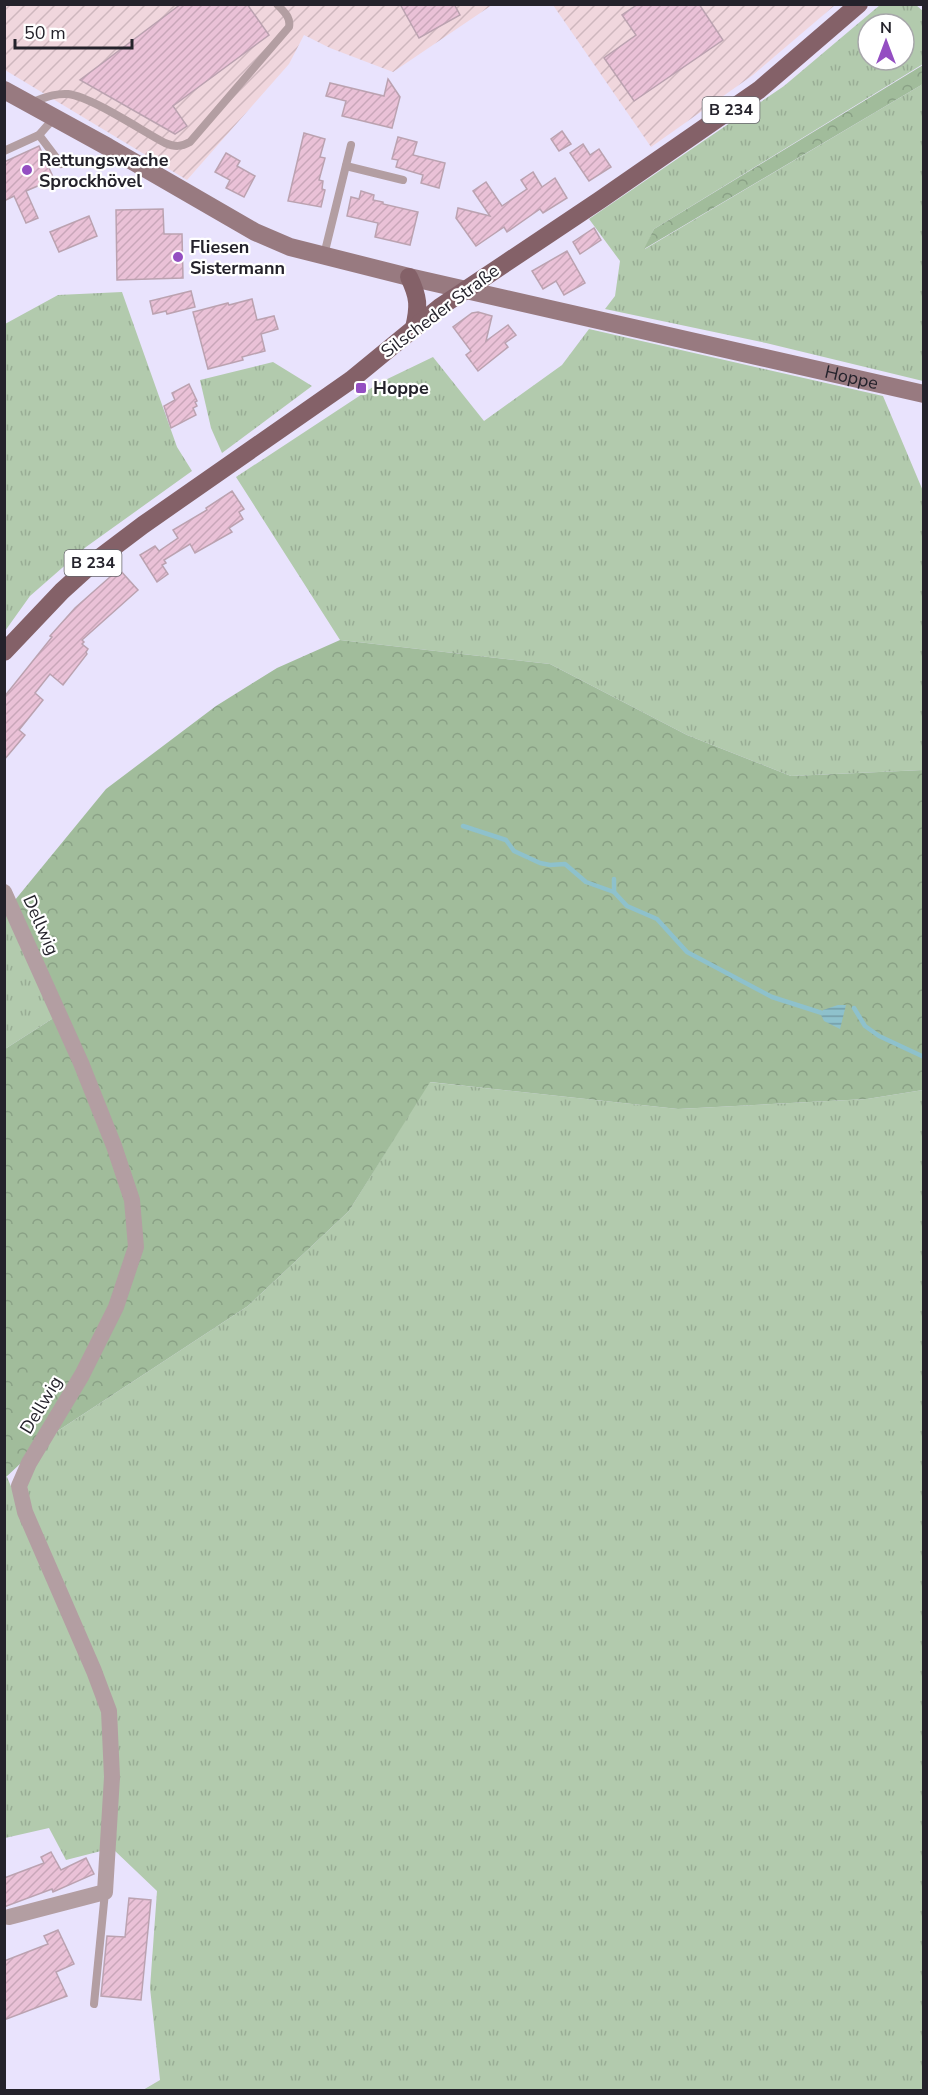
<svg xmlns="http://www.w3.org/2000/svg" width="928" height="2095" viewBox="0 0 928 2095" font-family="'Nunito Sans',sans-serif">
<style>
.industrial{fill:url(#industrial-furrows)}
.grass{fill:url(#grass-tufts);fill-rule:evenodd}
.forest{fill:url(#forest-crowns)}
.water{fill:url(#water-rules)}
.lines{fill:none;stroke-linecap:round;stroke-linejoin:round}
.stream{stroke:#8ec1cc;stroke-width:4.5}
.building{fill:url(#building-hatch);stroke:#bba2b0;stroke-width:1.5}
.service{stroke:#b39ea2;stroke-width:8}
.minor{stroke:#b39ea2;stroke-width:16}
.secondary{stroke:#987a80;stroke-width:18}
.primary{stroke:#846168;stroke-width:18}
.poi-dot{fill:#944ec2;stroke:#fff;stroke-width:2}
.labels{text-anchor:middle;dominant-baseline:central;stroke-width:4.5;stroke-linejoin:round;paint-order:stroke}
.shield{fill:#fff;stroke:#66646b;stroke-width:1.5}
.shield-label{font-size:16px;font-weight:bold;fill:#24222b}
.poi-label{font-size:18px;font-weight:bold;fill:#24222b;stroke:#fff;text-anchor:start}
.street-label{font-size:18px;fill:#24222b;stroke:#fff}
</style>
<defs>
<pattern id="industrial-furrows" width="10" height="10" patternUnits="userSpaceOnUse" patternTransform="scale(1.5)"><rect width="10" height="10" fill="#f0d6dd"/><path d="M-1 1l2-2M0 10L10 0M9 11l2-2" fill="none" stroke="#ceb7be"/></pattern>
<pattern id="grass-tufts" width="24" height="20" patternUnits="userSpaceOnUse" patternTransform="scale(1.5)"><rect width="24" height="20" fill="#b2caad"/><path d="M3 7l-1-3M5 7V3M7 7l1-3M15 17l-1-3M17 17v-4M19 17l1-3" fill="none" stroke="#99ad95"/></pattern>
<pattern id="forest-crowns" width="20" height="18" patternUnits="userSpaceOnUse" patternTransform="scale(1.5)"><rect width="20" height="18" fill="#a1bc9b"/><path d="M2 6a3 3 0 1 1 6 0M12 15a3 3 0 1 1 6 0" fill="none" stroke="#8aa186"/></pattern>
<pattern id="water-rules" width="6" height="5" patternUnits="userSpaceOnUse" patternTransform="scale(1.5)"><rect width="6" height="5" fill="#8ec1cc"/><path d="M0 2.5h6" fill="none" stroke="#749ca6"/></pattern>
<pattern id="building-hatch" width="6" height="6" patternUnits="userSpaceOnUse" patternTransform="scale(1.5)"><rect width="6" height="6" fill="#eac1d7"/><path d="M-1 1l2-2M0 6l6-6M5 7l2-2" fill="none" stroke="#c9a6b9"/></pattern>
</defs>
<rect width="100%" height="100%" fill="#e9e3fd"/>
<!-- industrial -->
<g class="industrial">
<path d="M5 5H492L393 72 330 48 304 35 289 64 187 180 5 70Z"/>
<path d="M553 5H835L753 75 651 147Z"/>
</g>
<!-- grass -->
<g class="grass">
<path d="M880 5H916L923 11V64L654 229 645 249 923 84V381L766 343 605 309 615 296 620 261 589 219 784 86ZM868 24H904V60H868Z"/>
<path d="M122 292 177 447 192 471 86 547 30 596 5 631V324L58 295Z"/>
<path d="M589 329 883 396 923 491V770L791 776 687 735 550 664 340 640 236 477 379 383 433 357 484 421 562 365Z"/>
<path d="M273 362 312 386 222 453 211 428 200 380Z"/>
<path d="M4 901 55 1017 5 1049H4Z"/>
<path d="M429 1082 678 1109 867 1099 923 1090V2090H143L160 2080 150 1988 157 1891 114 1850 117 1752 29 1511 26 1474 50 1436 248 1306 349 1211Z"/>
<path d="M7 1477 91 1674 106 1715 105 1850 66 1860 49 1828 5 1838 4 1478Z"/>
</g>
<!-- forest -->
<g class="forest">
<path d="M923 65V84L644 249 654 229Z"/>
<path d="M340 640 550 664 687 735 791 776 923 770V1090L867 1099 678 1109 430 1082 349 1211 248 1306 50 1436 5 1478V1049L55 1017 15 900 106 789 216 706 277 668Z"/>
</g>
<!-- water -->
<path class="water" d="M838 1005H846L840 1029 824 1021 821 1015 823 1010Z"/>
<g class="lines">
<!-- stream -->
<g class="stream">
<path d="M463 826 506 840 514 851 540 863 550 865 565 864 586 882 614 892 627 906 657 919 687 952 772 997 822 1013"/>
<path d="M614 892V879"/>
<path d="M854 1008 865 1026 879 1036 924 1057"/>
</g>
</g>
<!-- building -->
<g class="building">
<path d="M181 4H247L269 35 173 106 187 126 175 134 80 80Z"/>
<path d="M400 4H454L460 15 419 38Z"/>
<path d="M638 4H699L723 40 634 101 604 58 636 35 622 15Z"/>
<path d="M388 79 400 97 392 128 342 116 346 101 326 96 330 83 384 96Z"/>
<path d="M562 131 571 144 559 151 551 139Z"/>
<path d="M304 133 325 139 320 157 325 158 319 180 323 181 322 189 325 190 321 207 288 201Z"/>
<path d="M398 137 417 142 413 155 445 163 439 188 421 183 423 175 396 167 398 160 392 159Z"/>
<path d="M583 144 590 155 599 149 611 167 589 181 570 153Z"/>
<path d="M39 146 54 179 26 191 38 218 26 223 14 196 4 201V162Z"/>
<path d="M226 153 240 161 237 166 255 176 244 197 226 188 230 180 215 172Z"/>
<path d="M533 172 542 187 555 178 567 198 543 213 540 209 507 232 504 227 476 246 456 218 458 208 490 216 473 191 486 182 502 206 527 189 521 180Z"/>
<path d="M361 191 374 195 373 200 383 202V204L418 212 410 245 375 237 378 223 347 216 351 197 359 199Z"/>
<path d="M163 209 164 234H182L183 278 117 280 116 210Z"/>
<path d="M89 216 97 236 59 252 50 232Z"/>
<path d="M594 228 601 240 580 254 573 242Z"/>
<path d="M567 251 585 283 564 295 556 281 543 289 532 271Z"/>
<path d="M191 291 195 307 167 314 166 311 153 314 150 301Z"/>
<path d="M252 299 257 320 274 316 278 329 261 334 265 351 242 357 243 360 208 369 193 312 228 303 229 305Z"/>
<path d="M478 312 492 316 486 341 508 325 516 335 505 343 508 347 478 371 466 355 471 351 453 327 472 313Z"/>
<path d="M189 384 197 401 195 402 197 406 193 408 196 415 171 428 164 406 175 400 172 393Z"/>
<path d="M232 491 244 509 239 512 243 519 229 528 232 532 195 553 190 544 164 560 166 563 162 565 168 574 157 582 140 555 155 546 159 551 178 538 173 530 207 510 206 508Z"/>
<path d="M119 569 138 590 82 640 84 642 82 644 88 649 86 652 87 654 63 685 50 674 35 693 43 700 19 730 25 735 4 760V697L52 637 50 636 75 608Z"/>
<path d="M51 1852 61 1870 86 1858 94 1874 53 1892 52 1889 4 1907V1878L44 1863 41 1857Z"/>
<path d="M129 1898 151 1900 141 2000 101 1996 107 1936 125 1937Z"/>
<path d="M58 1930 74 1964 56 1972 67 1996 4 2020V1961L48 1944 44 1936Z"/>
</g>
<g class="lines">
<!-- service -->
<g class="service">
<path d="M32 102C44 98 55 93 68 94 92 97 142 131 165 143 175 147 181 147 190 142L289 27C291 17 284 12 277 4"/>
<path d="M39 135 61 164"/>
<path d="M4 151 39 135 54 118"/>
<path d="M346 166 403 180"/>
<path d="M324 255 351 145"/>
<path d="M94 2004 105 1892"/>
</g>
<!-- minor -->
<path class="minor" d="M4 892 81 1063 114 1146 132 1200 136 1247 116 1307 82 1375 29 1463 19 1486 25 1512 94 1671 109 1711 112 1777 105 1892 9 1917"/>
<!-- secondary -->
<path class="secondary" id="s1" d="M4 90 108 147 255 232 290 247 409 277 924 394"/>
<!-- primary -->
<g class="primary">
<path d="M409 277C419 298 419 306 414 328"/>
<path d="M4 652 62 591 94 562 143 525 351 380 440 307 600 200 759 90 859 4"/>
</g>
</g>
<!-- markers -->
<g class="poi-dot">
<circle cx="27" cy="170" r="6"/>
<circle cx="178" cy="257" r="6"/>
<rect x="355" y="382" width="12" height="12" rx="3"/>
</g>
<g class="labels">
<!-- shield labels -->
<g class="shield">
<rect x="702.5" y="97" width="57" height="26" rx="4.5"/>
<rect x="64.5" y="550" width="57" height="26" rx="4.5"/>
</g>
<g class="shield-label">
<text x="731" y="110">B 234</text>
<text x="93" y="563">B 234</text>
</g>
<!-- poi labels -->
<g class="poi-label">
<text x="39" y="160">Rettungswache<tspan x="39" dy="21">Sprockhövel</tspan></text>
<text x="190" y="247">Fliesen<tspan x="190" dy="21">Sistermann</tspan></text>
<text x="373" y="388">Hoppe</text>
</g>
<!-- street labels -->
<g class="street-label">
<text transform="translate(440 311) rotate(-37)">Silscheder Straße</text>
<text stroke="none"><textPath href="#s1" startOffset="903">Hoppe</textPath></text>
<text transform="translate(41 925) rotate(66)">Dellwig</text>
<text transform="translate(41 1405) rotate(-59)">Dellwig</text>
</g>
</g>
<!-- border -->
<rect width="928" height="2095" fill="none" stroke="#24222b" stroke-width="12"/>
<!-- north arrow -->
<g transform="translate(886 42)"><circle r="28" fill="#ffffff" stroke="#a7a7aa" stroke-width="1.5"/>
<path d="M0-4.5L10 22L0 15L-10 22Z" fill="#944ec2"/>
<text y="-9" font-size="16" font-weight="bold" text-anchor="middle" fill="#24222b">N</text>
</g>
<!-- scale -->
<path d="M15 39v9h117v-9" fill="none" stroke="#24222b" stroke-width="3"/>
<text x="24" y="39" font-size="18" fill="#24222b" stroke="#ffffff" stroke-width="4.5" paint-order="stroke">50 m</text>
</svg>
